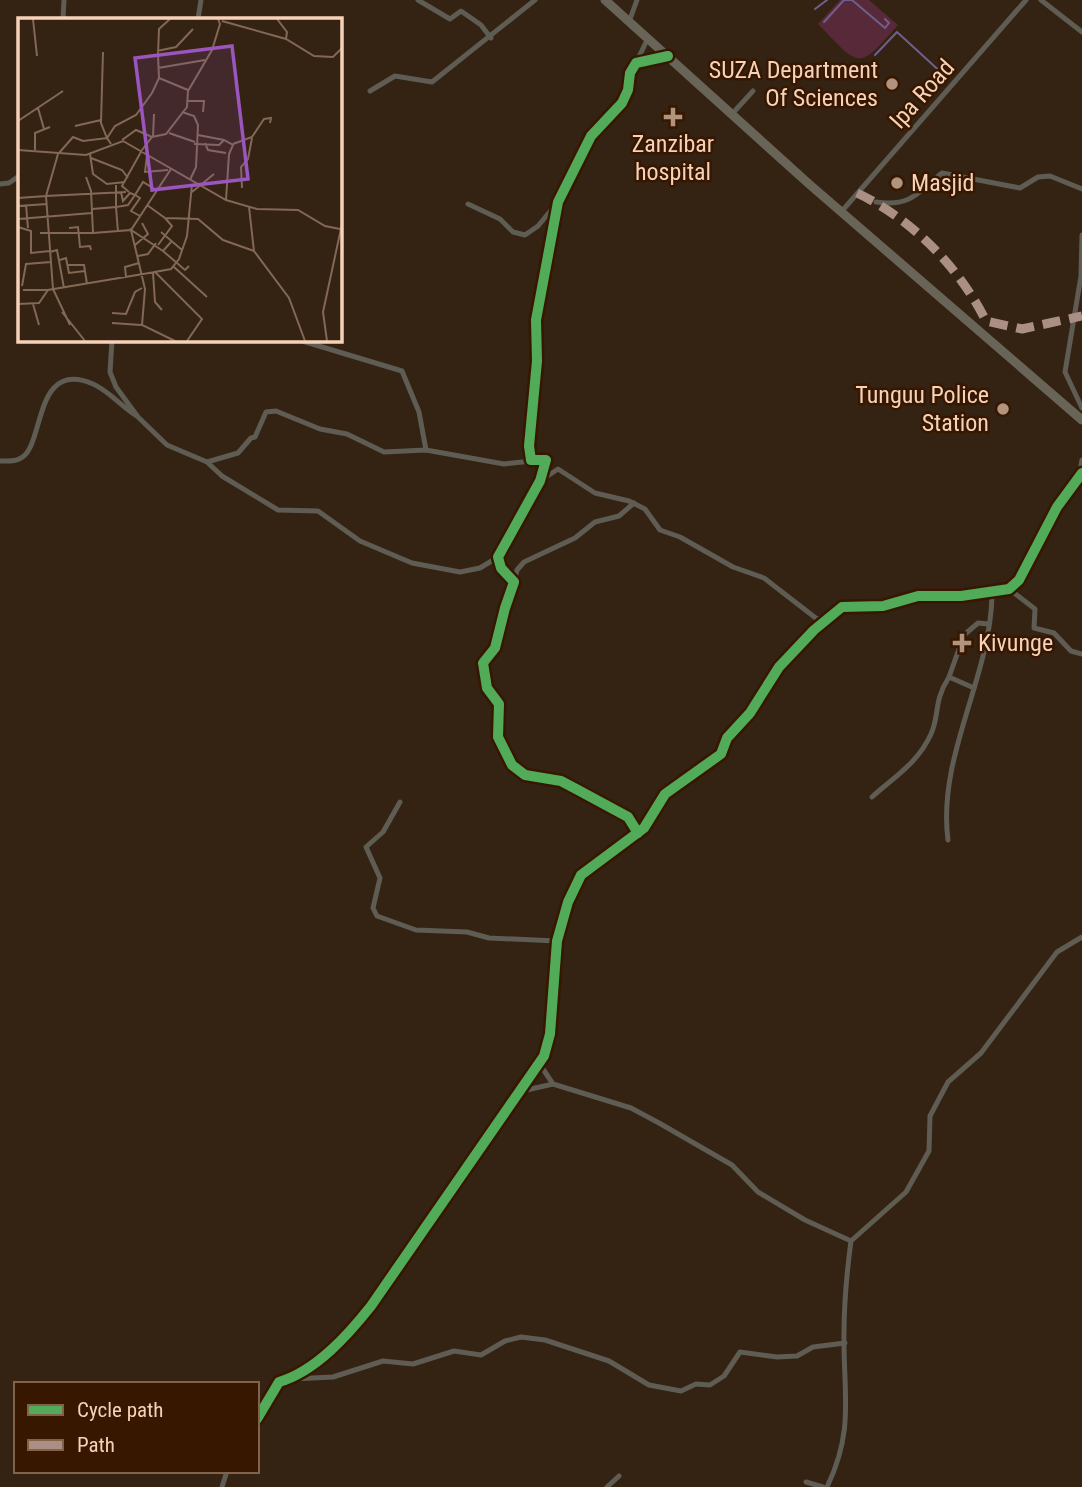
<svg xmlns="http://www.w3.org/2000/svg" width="1082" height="1487" viewBox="0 0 1082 1487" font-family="'Roboto Condensed',sans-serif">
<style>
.green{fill:#582938}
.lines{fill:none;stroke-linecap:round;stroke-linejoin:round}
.stream{stroke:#6e608e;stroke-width:2}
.minor{stroke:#5e5c53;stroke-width:5}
.primary{stroke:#686457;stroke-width:9}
.quiet{stroke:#ac8f84;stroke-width:9;stroke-dasharray:18 9;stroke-linecap:butt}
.cycleway-casing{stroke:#371700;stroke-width:15}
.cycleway{stroke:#51ab58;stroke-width:10}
.poi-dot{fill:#b2947e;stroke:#371700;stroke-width:2.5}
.labels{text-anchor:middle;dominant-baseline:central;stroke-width:5;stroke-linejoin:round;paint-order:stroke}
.poi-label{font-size:24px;fill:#f6d2b8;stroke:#371700;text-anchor:end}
.street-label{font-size:24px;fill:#f6d2b8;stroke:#371700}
.inset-road{fill:none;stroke:#826855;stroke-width:2}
.view{fill:#9a56bd;fill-opacity:0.15;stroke:#9a56bd;stroke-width:3.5}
.inset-edge{fill:none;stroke:#f6d2b8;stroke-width:3.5}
</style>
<rect width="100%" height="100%" fill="#342213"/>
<!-- green -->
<path class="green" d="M840 0H869L898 25C857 72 860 67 818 24Z"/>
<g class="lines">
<!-- stream -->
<g class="stream">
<path d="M815 9 827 0"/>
<path d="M824 22 844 0H852L885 28 889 23 885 19"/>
<path d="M875 55 897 32 945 76"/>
</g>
<!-- minor -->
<g class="minor">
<path d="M418 0 450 19 461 11 481 25 491 38"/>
<path d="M1041 0 1082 32"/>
<path d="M63 19 64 0"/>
<path d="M198 19 201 0"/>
<path d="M629 22 637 0"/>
<path d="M636 63 648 38"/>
<path d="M370 91 395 76 432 82 535 0"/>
<path d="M732 114 753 91"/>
<path d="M0 184 9 183 19 176"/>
<path d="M876 202C910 207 917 194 942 173L1020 188 1038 177 1050 176 1082 189"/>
<path d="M468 204 500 219 513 232 525 235 538 226 557 203"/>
<path d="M842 211 1026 0"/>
<path d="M1082 235 1081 276 1065 372 1082 408"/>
<path d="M112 340 110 372 116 387 138 417 167 445 207 462 238 453 251 438 255 437 266 412 276 411 320 429 347 434 384 452 426 450 504 464 532 461"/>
<path d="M299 340 402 371 419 412 426 450"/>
<path d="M0 461C6 461 16 462 21 458 45 446 33 358 93 384 109 391 122 407 137 416"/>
<path d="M207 462 222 476 278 510 318 511 360 541 412 563 460 572 480 568 498 557"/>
<path d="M1079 476 1082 460"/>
<path d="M540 481 558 469 595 493 629 501 645 509 660 530 680 537 733 567 764 578 817 619 830 617"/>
<path d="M514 582 517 570 524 562 575 538 595 522 619 516 634 503"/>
<path d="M1009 589 1035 609 1034 628 1054 633 1071 651 1082 654"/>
<path d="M949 677 964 635 978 623 988 624"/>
<path d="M872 797C894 777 918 763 931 734 940 714 933 702 949 677L974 688"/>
<path d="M400 802 383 832 366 847 380 878 373 908 377 916 416 930 467 932 489 938 557 941"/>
<path d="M638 833 628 817 578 790 561 781 525 775 512 765 498 737 499 704 487 688 483 663 495 648 505 608 514 582 501 568 498 557 540 481 546 460H531L529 446 537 361 536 320 558 202 591 136 622 103 628 90 630 73 636 63 668 56"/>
<path d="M948 840C937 756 991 677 992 594"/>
<path d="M539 1063 553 1084 631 1108 659 1123 732 1165 758 1192 805 1220 851 1241"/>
<path d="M522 1091 553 1084"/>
<path d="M292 1379 333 1377 383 1361 413 1364 454 1351 481 1355 505 1341 521 1337 545 1340 609 1361 649 1385 681 1391 696 1384 710 1385 724 1376 740 1352 777 1357 797 1356 813 1347 845 1343"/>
<path d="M257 1419 279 1382C316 1371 348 1335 371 1306L544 1056 550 1034 557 941 568 902 581 875 644 828 665 794 721 754 727 738 750 713 779 667 814 630 842 607 883 606 918 596H961L1009 589 1019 580 1057 507 1082 473"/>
<path d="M806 1482 823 1487"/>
<path d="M222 1487 227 1471"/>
<path d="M607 1487 619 1476"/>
<path d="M827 1487C855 1429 843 1393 844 1333 844 1302 847 1271 851 1241L906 1192 929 1151 930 1116 948 1082 981 1053 1057 952 1082 937"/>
</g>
<!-- primary -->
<path class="primary" d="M605 0 809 184 1082 420"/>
<!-- quiet -->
<path class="quiet" d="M857 193C912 219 959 267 986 321L1022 329 1082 316"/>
<defs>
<g id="cycleway">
<path d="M638 833 628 817 578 790 561 781 525 775 512 765 498 737 499 704 487 688 483 663 495 648 505 608 514 582 501 568 498 557 540 481 546 460H531L529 446 537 361 536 320 558 202 591 136 622 103 628 90 630 73 636 63 668 56"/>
<path d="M257 1419 279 1382C316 1371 348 1335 371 1306L544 1056 550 1034 557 941 568 902 581 875 644 828 665 794 721 754 727 738 750 713 779 667 814 630 842 607 883 606 918 596H961L1009 589 1019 580 1057 507 1082 473"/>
</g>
</defs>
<!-- cycleway casing -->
<use href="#cycleway" class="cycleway-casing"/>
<!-- cycleway -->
<use href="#cycleway" class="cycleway"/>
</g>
<!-- markers -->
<g class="poi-dot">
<circle cx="892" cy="84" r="7"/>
<path d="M669.5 106.5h7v7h7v7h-7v7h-7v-7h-7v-7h7z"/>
<circle cx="897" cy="183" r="7"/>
<circle cx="1003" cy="409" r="7"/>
<path d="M958.5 632.5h7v7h7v7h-7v7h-7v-7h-7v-7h7z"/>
</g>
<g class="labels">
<!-- poi labels -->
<g class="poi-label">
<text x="878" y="70">SUZA Department<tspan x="878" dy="28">Of Sciences</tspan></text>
<text x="673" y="144" text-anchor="middle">Zanzibar<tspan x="673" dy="28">hospital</tspan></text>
<text x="911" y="183" text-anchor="start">Masjid</text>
<text x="989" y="395">Tunguu Police<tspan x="989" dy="28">Station</tspan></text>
<text x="978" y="643" text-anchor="start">Kivunge</text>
</g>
<!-- street labels -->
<g class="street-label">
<text transform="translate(922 94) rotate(-48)">Ipa Road</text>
</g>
</g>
<!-- overview -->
<g transform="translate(18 18)">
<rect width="324" height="324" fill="#342213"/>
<path class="inset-road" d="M15 1 19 38M259 1 269 14 268 21M204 3 268 21 296 38 315 39 324 30M139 33 158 29 175 11M85 34 83 105 89 120 97 108 118 97 134 75 141 60 140 37M140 37 141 11 152 1M140 50 187 42M141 60 170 72M324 73V181M170 83H186L185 94M20 90 26 111M164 94 176 98 180 107 178 149 172 162M0 103 45 73M57 108 83 102M151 115 177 124M180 117 206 122M135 119 136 96M104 122 118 112 134 119M187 125 190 132 208 135M176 126 201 127 206 122 215 127 211 136 208 182M215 126 234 119 246 101 253 100 252 105M0 132 68 137 105 123 208 182 239 191 280 192 307 208 322 211M17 132V115L32 109M41 135 55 119 65 123 89 120 93 126M72 136 75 156 89 166 107 164M129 137 127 154 150 152M73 140 104 152 110 160M224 170 223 149 230 141 234 120M103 174 105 183 112 175 117 177 125 164 138 172M111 174 104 168 124 132 134 119 148 116 169 89 170 73 194 32 202 6 200 1M174 174 196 156M117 177 122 180 113 193 122 198M0 180 28 178 40 136M8 187 10 210M129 187 147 200 180 201 205 222 236 233M0 188 29 186M231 189 236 233 271 280 287 323M74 191 98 189V167M0 201 74 195M0 209 13 213V235L32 233M51 210 60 209 62 229 72 228 73 232M100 214 98 189 110 187 117 177M143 214 164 232M22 215H75L73 173 68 159M75 215 113 212 153 151M153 224 145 233 113 212 127 271 124 307 157 323M117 227 130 216 124 205M140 227 154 208 147 200M145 233 167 252 171 248M32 234 39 232 46 270M120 238 130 236 138 225M42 242 48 240 51 255 67 253M50 247H66L69 266M156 249 189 279M135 255 137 284 144 292M108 259 107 249 121 245M4 268 8 246 33 244M5 272H30M0 286 21 285 30 272 137 254M15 286 21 307M44 294 67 323M94 295 108 296 117 274 124 270M94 305 123 307M52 307 35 271 28 178 108 174M169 323 184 301 137 254 153 251 161 241 169 218 174 166M309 323 305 294 324 206"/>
<path class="view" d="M214 28 230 161 134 172 117 40Z"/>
<rect width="324" height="324" class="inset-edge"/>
</g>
<!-- legend -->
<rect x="14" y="1382" width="245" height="91" fill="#371700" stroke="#83624a" stroke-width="2"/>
<rect x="28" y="1405" width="35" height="10" fill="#51ab58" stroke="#83624a" stroke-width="2"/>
<text x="77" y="1417" font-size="21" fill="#f6d2b8">Cycle path</text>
<rect x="28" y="1440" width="35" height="10" fill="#ac8f84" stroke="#83624a" stroke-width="2"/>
<text x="77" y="1452" font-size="21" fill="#f6d2b8">Path</text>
</svg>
